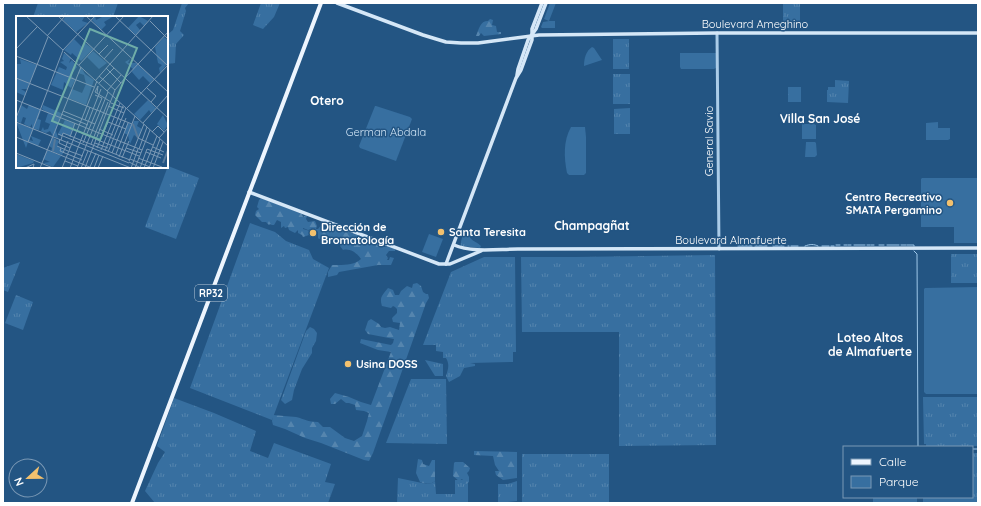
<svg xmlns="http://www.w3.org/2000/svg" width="981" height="506" viewBox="0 0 981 506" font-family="Quicksand,sans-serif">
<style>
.grass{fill:url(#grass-tufts)}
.forest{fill:url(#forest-firs)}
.park{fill:#376fa0}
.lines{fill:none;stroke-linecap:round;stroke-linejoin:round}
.stream{stroke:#9fc8e9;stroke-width:1}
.tertiary{stroke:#abcce8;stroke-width:3}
.secondary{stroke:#d5e7f7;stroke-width:3.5}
.primary{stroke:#edf5fe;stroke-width:4}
.poi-dot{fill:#f3c16e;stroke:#235583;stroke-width:1.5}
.labels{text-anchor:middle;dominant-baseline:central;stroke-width:3;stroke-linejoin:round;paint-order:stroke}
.shield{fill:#235583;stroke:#bdccda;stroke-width:1}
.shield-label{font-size:10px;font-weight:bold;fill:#fff}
.street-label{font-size:11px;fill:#fff;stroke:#235583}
.park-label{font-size:11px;fill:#cfe4f6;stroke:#235583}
.poi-label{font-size:11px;font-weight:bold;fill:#fff;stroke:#235583;text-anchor:start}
.neighbourhood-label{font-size:12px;font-weight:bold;fill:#fff;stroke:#235583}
.inset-river{fill:none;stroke:#56799a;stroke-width:2}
.inset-road{fill:none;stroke:#7b99b5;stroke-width:1}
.view{fill:#6fada8;fill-opacity:0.15;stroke:#6fada8;stroke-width:2}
.inset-edge{fill:none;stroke:#fff;stroke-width:2}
</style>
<defs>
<pattern id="grass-tufts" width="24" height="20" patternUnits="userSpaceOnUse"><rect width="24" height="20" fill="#376fa0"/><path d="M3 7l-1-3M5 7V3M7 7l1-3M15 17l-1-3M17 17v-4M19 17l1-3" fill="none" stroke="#5585ae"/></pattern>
<pattern id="forest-firs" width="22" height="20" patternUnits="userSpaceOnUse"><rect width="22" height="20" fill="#376fa0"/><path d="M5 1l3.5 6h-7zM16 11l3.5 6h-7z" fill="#5585ae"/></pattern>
</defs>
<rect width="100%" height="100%" fill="#235583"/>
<!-- grass -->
<g class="grass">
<path d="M38 3H118L113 17H33Z"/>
<path d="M182 3H189L185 8 186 11 180 31 184 35 176 44 175 63 167 64V35L173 30Z"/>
<path d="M261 3H280L274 17 263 29 253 25Z"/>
<rect x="783" y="3" width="17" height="25"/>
<rect x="613" y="39" width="16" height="30"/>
<rect x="613" y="74" width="17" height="30"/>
<path d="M835 80 849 81 848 103 827 102V90H828V87H835Z"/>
<rect x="788" y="87" width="13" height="15"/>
<path d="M630 108V134H614V109Z"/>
<path d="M168 166 199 178 176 239 145 227Z"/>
<path d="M250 223 275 232 286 241 309 250 313 259 329 268 272 420 190 388Z"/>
<path d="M467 229 469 231C468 241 475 240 481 246L480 248 461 246C460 240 464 233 467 229Z"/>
<rect x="951" y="254" width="27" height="29"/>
<path d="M715 255 716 445 619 446V332H522L521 257H576Z"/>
<path d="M484 257H515L516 352H513V362L470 363 475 364V366L464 368 460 376 449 382 446 376C448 369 450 365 446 358H443V352L436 351V345H423L451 272Z"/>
<path d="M20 262 8 292 3 290V268Z"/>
<path d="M16 295 33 302 23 330 5 323Z"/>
<path d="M310 327 314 329 317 333 316 341 312 348V353L302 369 294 390 292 400 285 404 281 400 306 331Z"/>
<path d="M425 360 443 364V376H435Z"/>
<path d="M411 379H446L447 444 386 443Z"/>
<path d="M923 397H978V446L926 447V444H924Z"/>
<path d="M174 398 214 413 256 431 250 451 268 458 274 443 331 464 325 482 335 484 328 503H190L187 502V503H155L145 491 158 463 165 452 157 446Z"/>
<path d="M972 453H978V503H923V497H972Z"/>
<rect x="522" y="454" width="87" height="49"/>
<path d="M398 478 427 484 432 483 435 481 436 494H455V480H468V503H397Z"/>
<path d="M517 481V501L498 503H477H498V484H508Z"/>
<rect x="873" y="497" width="44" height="6"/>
</g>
<!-- forest -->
<g class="forest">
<path d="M490 19 493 20 492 25 496 26 497 32H501V34L484 36 481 33 479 36H476C479 29 480 21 488 21Z"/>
<path d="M261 198 302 214 303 217 306 215 307 216 306 219 308 222 315 221 317 226 316 229H318L322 224 323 228 322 230 324 231 327 225 330 223C337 226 346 229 351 233L383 244 384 247 388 246 395 248V251H389L386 255 388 258 387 260H389L390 257 394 258 391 265H378L339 272 337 275 328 277V272L332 265C341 265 354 266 361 259 357 253 350 248 343 250L340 246 342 239H337L325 235 323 238 319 239 318 238V232L312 229 308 230 303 228V229L310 231 309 235 303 237 302 235 298 233V230L295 233 289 230 288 227 285 228 284 226 281 228V222L277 220 274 225H272L270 224 269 225 266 222H262L255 215 256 211 259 209 257 207 259 200Z"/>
<path d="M417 283 421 286 423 292 426 294H428L429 298 426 303 373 453 369 461 364 460 321 443 305 438 285 429 273 425 272 421 273 415C280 416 288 416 296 417 305 419 307 422 318 422L323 427H330L345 438 354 441 362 436 367 421 369 413 364 411 356 410 355 405 349 403H346L341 399 335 404H331L330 399 335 393 349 397 361 402 371 405 391 352 378 350 360 343 361 339 391 345 393 343 394 339 368 334 365 330 368 321 371 319 379 324 381 327 385 328 390 327 399 330 400 323 393 322 392 318 397 313V309L395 307 393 306 391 308 382 306C379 296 383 295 388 288L393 290 395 295H399L401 291 407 286 412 288 413 284Z"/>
<path d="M474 451 517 452V478L503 480 496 475 495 471H499L495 465 493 456 474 455Z"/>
<path d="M418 459 422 460 423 464 429 466 432 460H435V481C430 485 425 484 420 482L416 473Z"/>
<path d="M455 462H463L470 468 469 471 467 473 469 477V482L466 484 462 479 459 481 453 476 454 463Z"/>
</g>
<!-- park -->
<g class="park">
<path d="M550 3H556L549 21H555V28H542L541 27 543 22 549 21 544 19Z"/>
<path d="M592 47 594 48 602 60 584 66C584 58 586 51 592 47Z"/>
<path d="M680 53H716V68L714 69H681L680 67Z"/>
<path d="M375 106H376L410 117 412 119 396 161 360 148 359 146Z"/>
<path d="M938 122V128H950V139L948 140H926V123Z"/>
<path d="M802 124H814L816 125V139H802Z"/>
<path d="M571 127H585L586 137V173L584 175H569L567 173C564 158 563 141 571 127Z"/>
<path d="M806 142H815L816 143 817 155 815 157H805Z"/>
<path d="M922 178H978V243H954V227H921V179Z"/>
<path d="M429 234 443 239 436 257 422 252Z"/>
<path d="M978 287V394H926L924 392V289L925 288Z"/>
</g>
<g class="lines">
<!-- stream -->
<g class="stream">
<path d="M836 245H840"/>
<path d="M844 245H847"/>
<path d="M848 245H851"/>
<path d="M854 245H865"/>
<path d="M867 245H870"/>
<path d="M871 245H874"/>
<path d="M879 245H884"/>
<path d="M887 245H899"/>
<path d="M901 245H906"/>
<path d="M907 245H914V246"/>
<path d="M738 246H752"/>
<path d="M755 246H767"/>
<path d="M773 246H784"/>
<path d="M788 246H789"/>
<path d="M791 246H798"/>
<path d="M805 246C810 244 814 244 818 246"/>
<path d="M822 246H829"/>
<path d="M831 246H834"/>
<path d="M914 251 917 254 918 447"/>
<path d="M972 449H978"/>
</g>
<!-- tertiary -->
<path class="tertiary" d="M717 33 719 249"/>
<!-- secondary -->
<g class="secondary">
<path d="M337 3 423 35 446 42 461 43H478L539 35 717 33H978"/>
<path d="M517 75 518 69 528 40 536 29 546 3"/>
<path d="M249 192 439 264H450L481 251"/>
<path d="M454 245C472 253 498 249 518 249L978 248"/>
<path d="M446 264 516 78 521 70 532 40V29L542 3"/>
</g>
<!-- primary -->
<path class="primary" d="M132 503 321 3"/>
</g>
<!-- markers -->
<g class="poi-dot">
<circle cx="950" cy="203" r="4"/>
<circle cx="441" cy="232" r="4"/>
<circle cx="313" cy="233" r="4"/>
<circle cx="348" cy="364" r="4"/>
</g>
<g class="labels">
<!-- shield labels -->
<rect class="shield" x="195" y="285" width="32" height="16" rx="3"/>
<g class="shield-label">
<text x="211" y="293">RP32</text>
</g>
<!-- street labels -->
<g class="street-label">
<text x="755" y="24">Boulevard Ameghino</text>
<text transform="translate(709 141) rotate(-90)">General Savio</text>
<text x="731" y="240">Boulevard Almafuerte</text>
</g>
<!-- park labels -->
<g class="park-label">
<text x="386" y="132">German Abdala</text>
</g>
<!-- poi labels -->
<g class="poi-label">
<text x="942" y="197" text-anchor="end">Centro Recreativo<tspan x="942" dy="13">SMATA Pergamino</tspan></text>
<text x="321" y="227">Dirección de<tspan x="321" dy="13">Bromatología</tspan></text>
<text x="449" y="232">Santa Teresita</text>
<text x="356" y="364">Usina DOSS</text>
</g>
<!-- neighbourhood labels -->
<g class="neighbourhood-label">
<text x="327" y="100">Otero</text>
<text x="820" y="118">Villa San José</text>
<text x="592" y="225">Champagñat</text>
<text x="870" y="337">Loteo Altos<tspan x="870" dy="14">de Almafuerte</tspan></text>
</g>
</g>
<!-- overview -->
<g transform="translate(16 16)">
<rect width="152" height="152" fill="#235583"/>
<path d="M50 0H69L66 5 72 7 60 16 47 4ZM79 0 80 4 88 0H98L88 6 90 9 85 14 76 4ZM123 0 132 5 128 10 124 6 120 9 124 14 120 19 112 12ZM148 21 152 24V47L144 57 143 52 146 49 142 47 139 31ZM58 23 66 31 69 27 77 33 65 45 56 37 55 39 48 34ZM77 35 91 47 83 53 71 41ZM48 37 55 42 53 47 56 44 61 51 55 59 59 64 55 72 48 66 47 74 35 69 43 51 50 54 51 51 44 46 48 45 46 43ZM4 43 21 49 11 73H5L10 76 9 80 0 76V48H5ZM114 43 112 47H120L138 63 134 67 127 60 123 64 116 56 117 53 109 46ZM65 51 69 58 78 64 70 89 52 82 56 73 66 77 70 68 68 59 62 57ZM5 89 11 93 13 89 25 94 22 103 25 104 23 114 16 112V108L14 111 8 108 10 102 7 101 5 107 0 105ZM27 89 45 97 40 115 42 122 37 120 34 115 30 117 25 115 27 111 28 114 32 113 34 108 29 106 32 97 34 98 26 93ZM147 99 152 109 148 115 141 108ZM118 105H123L121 110 126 113 122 122 118 119 114 128 112 119 108 117 112 107 116 109ZM0 106 17 113 13 124 17 125 15 120 25 124 22 130 12 126 10 132ZM36 121 43 125 41 130 48 135 46 139 35 135 36 132 33 130ZM31 134 45 140 37 151 27 147 34 146 27 143ZM0 138 18 145 17 147 0 152Z" fill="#376fa0"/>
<path d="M132 84 140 92 135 97 133 94 124 104 118 98ZM49 104 59 108 54 120 47 117 45 120 42 118Z" fill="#376fa0"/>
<path class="inset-river" d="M117 108 122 122M37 135 39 123M147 147 152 134"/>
<path class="inset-road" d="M10 0 47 34M42 0 152 102M70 0 152 76M99 0 152 50M134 5 152 23M31 20 49 0M0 33 21 11M48 36 79 64M83 38 92 29M0 40 78 71M88 43 97 33M94 48 137 0M63 49 108 0M90 52 105 67M83 60 99 74M0 62 116 108M109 62 152 16M79 64 152 130M79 65 94 48M83 67 98 52M131 72 140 80 135 86M91 75 105 59M79 76 95 86M79 76 82 70 81 77M79 79 86 82 81 94M0 84 126 134M95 87 108 92M92 90 108 97M111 92 152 49M47 95 79 108M45 98 72 109M0 102 32 21M69 104 74 91M0 106 55 128M127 107 152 79M83 113 97 119M61 115 75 121M136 116 142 110 148 116M42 118 113 147M0 121 76 152M54 121 59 107M122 122 137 129M143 122 152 112M44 123 43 127 54 132M79 123 123 140M45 124 47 117 114 144M12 126 47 34 79 0M67 127 81 94M79 127 92 132M55 128 115 152M75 128 92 86M41 130 52 135M137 131 148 136M45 132 44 135 66 144M81 132 92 106 110 113M110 132 125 137M123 133 131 111M85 134 104 87M53 135 67 140M89 135 107 90M92 136 110 92M130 136 145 142M0 137 37 152M47 137 52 125M96 137 110 102M100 138 112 107M103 141 119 100M106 142 113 125M122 142 146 151M114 143 134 151M49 145 62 150M113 145 128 108M113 146 125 152M74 151 80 137M9 152 18 148 17 152M24 152 65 51M46 152 81 65M54 152 85 73M61 152 92 76M65 152 72 135M69 152 99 74 109 62M78 152 83 139M82 152 87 140M115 152 122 133M119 152 134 114M124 152 131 133 147 139M128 152 141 120M133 152 144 123M137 152 147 126"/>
<path class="view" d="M74 13 121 32 84 124 36 105Z"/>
<rect width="152" height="152" class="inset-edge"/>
</g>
<!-- border -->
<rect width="981" height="506" fill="none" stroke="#ffffff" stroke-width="8"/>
<!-- legend -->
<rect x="843" y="446" width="130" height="52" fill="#235583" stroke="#7b99b5"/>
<rect x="851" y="459" width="20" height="6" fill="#edf5fe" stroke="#7b99b5"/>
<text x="879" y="466" font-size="12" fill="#ffffff">Calle</text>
<rect x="851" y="476" width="20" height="12" fill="#376fa0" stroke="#7b99b5"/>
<text x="879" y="486" font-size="12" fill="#ffffff">Parque</text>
<!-- north arrow -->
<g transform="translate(28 478) rotate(248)"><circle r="19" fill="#235583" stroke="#7b99b5"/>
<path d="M0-3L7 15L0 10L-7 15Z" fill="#f3c16e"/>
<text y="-6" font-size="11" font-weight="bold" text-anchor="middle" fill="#ffffff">N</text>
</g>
</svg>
